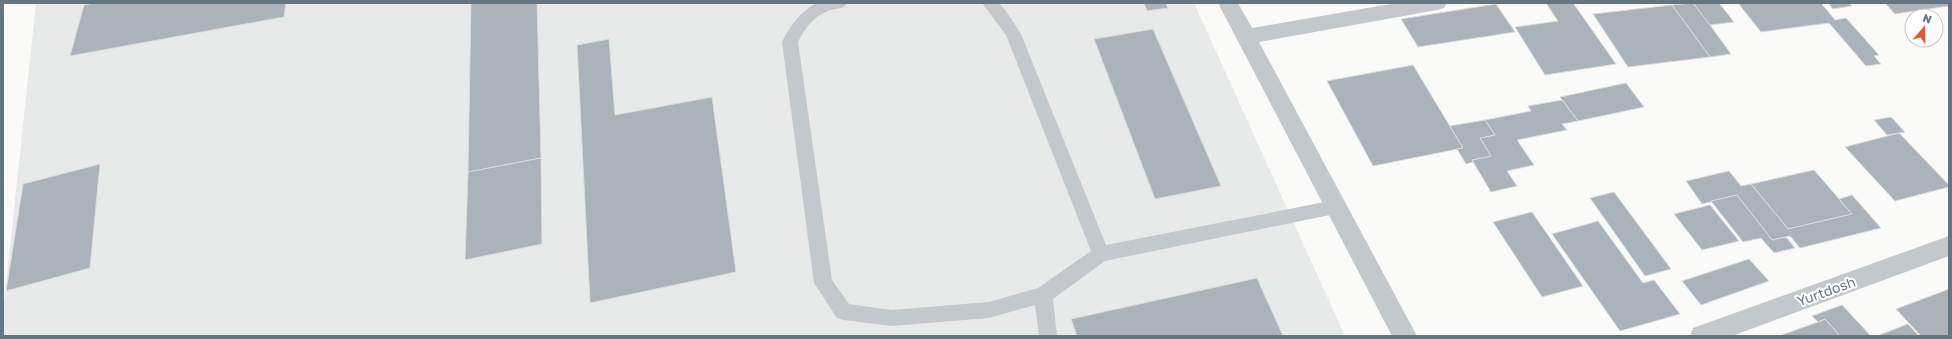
<svg xmlns="http://www.w3.org/2000/svg" width="1952" height="339" viewBox="0 0 1952 339" font-family="'Golos Text',sans-serif">
<style>
.built{fill:#e8e9e9}
.building{fill:#aab3b9;stroke:#dcdcda}
.lines{fill:none;stroke-linecap:round;stroke-linejoin:round}
.lane{fill:#c3c8cc;fill-rule:evenodd}
.street{fill:#c3c8cc;fill-rule:evenodd}
.labels{text-anchor:middle;dominant-baseline:central;stroke-width:4;stroke-linejoin:round;paint-order:stroke}
.street-label{font-size:14px;fill:#657683;stroke:#fff}
</style>
<rect width="100%" height="100%" fill="#fafaf8"/>
<!-- built -->
<path class="built" d="M36 3H1194L1345 336H3V313Z"/>
<!-- building -->
<g class="building">
<path d="M94 3H286L284 17 70 56 84 5Z"/>
<path d="M471 3H537L541 158 468 172Z"/>
<path d="M1144 3H1166L1168 8 1147 11Z"/>
<path d="M1546 3H1573L1616 64 1545 75 1515 27 1558 21Z"/>
<path d="M1693 3 1710 25 1731 54 1710 57 1672 5Z"/>
<path d="M1693 3H1719L1734 22 1710 25Z"/>
<path d="M1738 3H1821L1835 20 1846 18 1879 55 1874 56 1881 64 1866 66 1829 23 1761 32Z"/>
<path d="M1828 3H1849L1852 6 1833 9Z"/>
<path d="M1885 3H1949V6L1895 14Z"/>
<path d="M1496 4 1515 32 1418 47 1401 19Z"/>
<path d="M1672 5 1710 57 1628 67 1593 14Z"/>
<path d="M1153 29 1221 186 1155 199 1094 39Z"/>
<path d="M609 39 615 115 712 97 736 272 590 303 577 45Z"/>
<path d="M1413 65 1463 148 1373 166 1327 81Z"/>
<path d="M1626 83 1644 107 1578 121 1560 97Z"/>
<path d="M1562 100 1578 121 1562 124 1567 130 1517 140 1534 165 1507 171 1517 186 1491 192 1472 160 1491 156 1480 138 1495 135 1485 120 1531 111 1528 106Z"/>
<path d="M1891 117 1905 132 1887 135 1874 120Z"/>
<path d="M1485 120 1495 135 1480 138 1491 156 1472 160 1473 162 1466 164 1457 149 1463 148 1450 126Z"/>
<path d="M1899 133 1949 185V187L1895 201 1845 147Z"/>
<path d="M541 158 542 244 465 260 468 172Z"/>
<path d="M100 164 90 268 6 291 23 184Z"/>
<path d="M1814 170 1852 214 1788 229 1751 184Z"/>
<path d="M1729 171 1741 186 1751 184 1788 229 1852 214 1839 199 1852 195 1881 228 1800 248 1790 236 1772 240 1737 195 1702 204 1686 181Z"/>
<path d="M1614 192 1671 269 1645 276 1590 198Z"/>
<path d="M1737 195 1772 240 1786 237 1795 248 1774 253 1761 238 1743 242 1711 201Z"/>
<path d="M1710 205 1739 241 1702 250 1674 214Z"/>
<path d="M1532 212 1583 286 1542 297 1493 222Z"/>
<path d="M1598 221 1643 283 1654 280 1680 314 1620 331 1552 234Z"/>
<path d="M1749 259 1769 281 1701 305 1682 281Z"/>
<path d="M1257 278 1283 336H1077L1071 319Z"/>
<path d="M1949 289V336H1921L1896 309Z"/>
<path d="M1842 305 1871 336H1840L1825 319 1818 322 1812 316Z"/>
<path d="M1825 319 1840 336H1779L1818 322Z"/>
<path d="M1908 324 1919 336H1877Z"/>
</g>
<g class="lines">
<!-- lane -->
<path class="lane" d="M816 3H847L844 7C838 9 831 9 826 12 813 17 804 30 798 42L832 280 849 304 891 310 989 302 1038 288 1091 251 1006 35 982 3H999L1006 11 1021 34 1106 245 1335 200 1341 202 1344 207 1341 212 1335 214 1105 261 1053 299 1057 336H1039L1035 305 989 318 891 326 844 320 837 318 814 283 782 42C790 26 800 12 816 3Z"/>
<!-- street -->
<g class="street">
<path d="M1218 3H1238L1252 28 1396 3H1447L1444 8 1437 10 1259 42 1417 336H1392Z"/>
<path d="M1949 236V256L1732 336H1690L1693 328Z"/>
</g>
</g>
<g class="labels">
<!-- street labels -->
<g class="street-label">
<text transform="translate(1826 291) rotate(-20)">Yurtdosh</text>
</g>
</g>
<!-- border -->
<rect width="1952" height="339" fill="none" stroke="#657683" stroke-width="8"/>
<!-- north arrow -->
<g transform="translate(1924 28) rotate(20)"><circle r="19" fill="#ffffff" stroke="#c1c8cd"/>
<path d="M0-3L7 15L0 10L-7 15Z" fill="#e4572e"/>
<text y="-6" font-size="11" font-weight="bold" text-anchor="middle" fill="#657683">N</text>
</g>
</svg>
